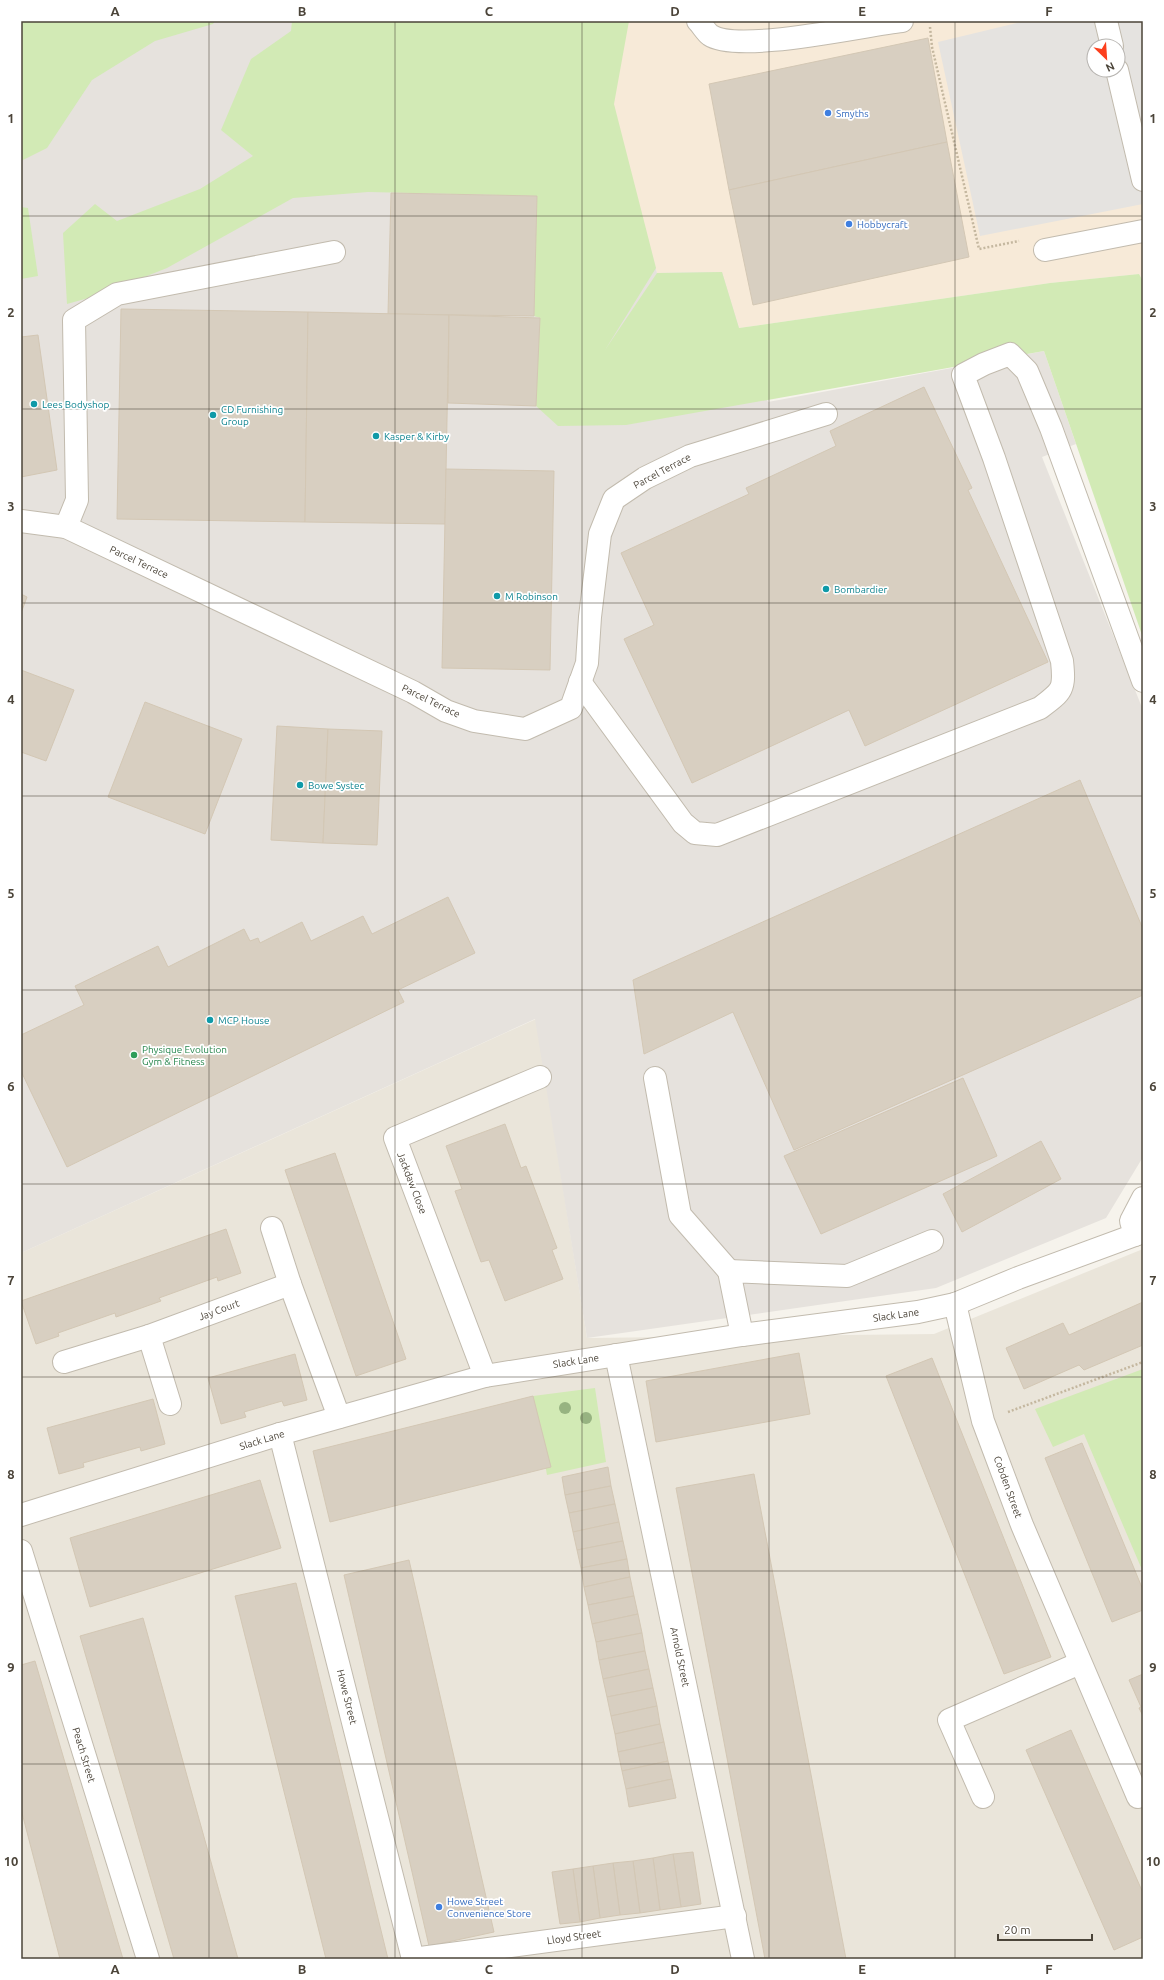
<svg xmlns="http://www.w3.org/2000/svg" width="1164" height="1980" viewBox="0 0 1164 1980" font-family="Ubuntu,sans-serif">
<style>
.residential{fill:#eae5da}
.commercial{fill:#f7ead8;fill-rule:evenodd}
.industrial{fill:#e6e2dd}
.green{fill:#d2eab5}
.parking{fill:#e5e3e0;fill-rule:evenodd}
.building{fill:#d8cfc1;stroke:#d3c7b4}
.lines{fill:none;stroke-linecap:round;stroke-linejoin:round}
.minor-casing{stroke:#c2bbae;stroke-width:24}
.path{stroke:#c4b79f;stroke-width:2.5;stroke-dasharray:2 2;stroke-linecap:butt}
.minor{stroke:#fff;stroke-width:22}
.tree{fill:#97b381}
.grid{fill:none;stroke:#4b4439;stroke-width:1;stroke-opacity:0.55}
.shop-dot{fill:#3f7fe0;stroke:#fff;stroke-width:1.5}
.culture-dot{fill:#0f9aa8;stroke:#fff;stroke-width:1.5}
.leisure-dot{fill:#2e9e5b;stroke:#fff;stroke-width:1.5}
.labels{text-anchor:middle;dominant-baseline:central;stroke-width:3.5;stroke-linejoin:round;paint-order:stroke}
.shop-label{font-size:10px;fill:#366cbe;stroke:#fff;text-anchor:start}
.culture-label{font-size:10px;fill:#0d838f;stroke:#fff;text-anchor:start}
.street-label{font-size:10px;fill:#4b4439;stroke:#fff}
.leisure-label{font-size:10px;fill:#27864d;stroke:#fff;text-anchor:start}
.neatline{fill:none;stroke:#4b4439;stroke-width:1.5}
.grid-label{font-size:13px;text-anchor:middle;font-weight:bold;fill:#4b4439}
</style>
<rect width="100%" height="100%" fill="#f6f3ec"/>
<!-- residential -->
<path class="residential" d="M536 1019 587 1338 934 1334 1143 1249V1959H21V1253Z"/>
<!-- commercial -->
<path class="commercial" d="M594 21H1143V281L1139 274 1050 283 739 328 721 272 657 273 620 132ZM1094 46H1118V70H1094Z"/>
<!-- industrial -->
<path class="industrial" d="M55 21H594L620 132 657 273 722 272 739 328 768 402 1044 351 1076 444 1042 457 1143 710V1157L1106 1218 936 1288 587 1338 535 1019 21 1253V58Z"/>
<!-- green -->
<g class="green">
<path d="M21 21H215L213 24 155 41 92 80 47 148 21 161Z"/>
<path d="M292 21H629L614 104 656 268 605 350 657 273 722 272 739 328 1050 283 1139 274 1143 281V638L1044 351 626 425 558 426 536 406 540 318 534 316 537 196 368 192 293 198 167 268 99 295 67 304 63 233 95 204 117 221 200 189 253 156 221 130 251 59 291 31Z"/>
<path d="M21 207 28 208 38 276 21 279Z"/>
<path d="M1143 1369V1572L1084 1434 1053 1447 1035 1409Z"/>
<path d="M595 1388 606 1462 547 1475 533 1396Z"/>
</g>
<!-- parking -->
<path class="parking" d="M1025 21H1143V204L980 236 938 42ZM1094 46H1118V70H1094Z"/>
<!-- building -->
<g class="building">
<path d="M928 38 947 142 729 190 709 84Z"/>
<path d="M947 142 969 257 753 305 729 190Z"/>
<path d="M391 193 537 196 534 316 388 314Z"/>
<path d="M121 309 308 312 305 522 117 519Z"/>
<path d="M308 312 449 315 445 524 305 522Z"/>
<path d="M449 315 540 318 536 406 448 403Z"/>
<path d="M38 335 57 470 21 477V337Z"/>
<path d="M924 387 972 488 968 490 1048 662 865 746 849 710 692 783 624 639 654 625 621 553 749 494 746 488 836 446 830 431Z"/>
<path d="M446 469 554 471 550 670 442 668Z"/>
<path d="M21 594 27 597 21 613Z"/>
<path d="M21 670 74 690 46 761 21 752Z"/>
<path d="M145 702 242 739 205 834 108 797Z"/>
<path d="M277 726 328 729 323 843 271 840Z"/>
<path d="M328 729 382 731 377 845 323 843Z"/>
<path d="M1080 780 1143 929V995L794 1150 733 1012 644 1054 633 980Z"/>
<path d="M448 897 475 953 398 990 404 1002 67 1167 21 1071V1035L84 1005 75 986 158 946 168 967 244 929 250 941 258 938 260 943 302 922 311 941 363 916 372 934Z"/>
<path d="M963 1078 997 1156 821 1234 784 1156Z"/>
<path d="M505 1124 521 1168 526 1166 557 1248 552 1250 563 1279 505 1301 489 1260 481 1262 455 1191 462 1189 446 1146Z"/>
<path d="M1041 1141 1061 1179 962 1232 943 1194Z"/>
<path d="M335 1153 406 1359 356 1376 285 1170Z"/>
<path d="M226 1229 241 1273 218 1281 217 1277 159 1298 161 1301 116 1317 115 1313 58 1333 59 1336 36 1344 21 1301Z"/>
<path d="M1143 1302V1345L1084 1370 1079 1365 1024 1389 1006 1348 1063 1323 1069 1335Z"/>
<path d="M799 1353 810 1414 656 1442 646 1381Z"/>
<path d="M295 1354 307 1400 284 1406 282 1401 244 1412 246 1417 221 1424 208 1378Z"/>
<path d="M932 1358 1051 1657 1004 1674 886 1376Z"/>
<path d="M533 1396 551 1467 330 1522 313 1451Z"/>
<path d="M153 1399 165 1444 141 1451 140 1447 83 1463 84 1467 59 1474 47 1428Z"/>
<path d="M1082 1443 1143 1590V1610L1112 1622 1045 1458Z"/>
<path d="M608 1467 611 1486 565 1495 562 1477Z"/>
<path d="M754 1474 846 1959H765L676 1488Z"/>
<path d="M260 1480 281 1548 90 1607 70 1538Z"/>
<path d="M611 1486 615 1504 569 1513 565 1495Z"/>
<path d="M615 1504 619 1522 573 1532 569 1513Z"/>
<path d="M619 1522 623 1541 577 1550 573 1532Z"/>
<path d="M623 1541 627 1559 581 1568 577 1550Z"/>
<path d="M627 1559 630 1577 584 1587 581 1568Z"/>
<path d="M409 1560 494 1932 429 1946 344 1575Z"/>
<path d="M630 1577 634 1596 588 1605 584 1587Z"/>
<path d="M296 1583 388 1959H326L235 1596Z"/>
<path d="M634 1596 638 1614 592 1624 588 1605Z"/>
<path d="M638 1614 642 1633 596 1642 592 1624Z"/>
<path d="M143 1618 238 1959H174L80 1636Z"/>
<path d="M642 1633 645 1651 599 1660 596 1642Z"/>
<path d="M645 1651 649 1669 603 1679 599 1660Z"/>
<path d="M35 1661 123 1959H60L21 1809V1665Z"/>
<path d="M649 1669 653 1688 607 1697 603 1679Z"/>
<path d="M1143 1674V1716L1139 1708 1141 1707 1129 1680Z"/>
<path d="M653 1688 657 1706 611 1716 607 1697Z"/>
<path d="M657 1706 660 1724 615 1734 611 1716Z"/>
<path d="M660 1724 664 1742 618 1752 615 1734Z"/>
<path d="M1071 1730 1143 1893V1937L1114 1950 1026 1750Z"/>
<path d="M664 1742 668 1761 622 1771 618 1752Z"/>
<path d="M668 1761 672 1779 626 1789 622 1771Z"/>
<path d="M672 1779 676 1798 629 1807 626 1789Z"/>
<path d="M693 1852 701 1904 681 1907 673 1854Z"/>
<path d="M673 1854 681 1907 660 1910 653 1858Z"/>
<path d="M653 1858 660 1910 640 1913 633 1861Z"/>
<path d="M633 1861 640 1913 620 1915 613 1863Z"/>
<path d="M613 1863 620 1915 600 1918 593 1866Z"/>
<path d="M593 1866 600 1918 580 1922 573 1869Z"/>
<path d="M573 1869 580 1922 560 1924 552 1872Z"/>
</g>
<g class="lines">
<defs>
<g id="minor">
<path d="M698 21C702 25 706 32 710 35 738 54 864 25 902 21"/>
<path d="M1106 21 1112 46"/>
<path d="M1117 70 1143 180"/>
<path d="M1045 250 1143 231"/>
<path d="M21 521 66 527 413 692 446 711 474 721 525 729 571 708 587 663 590 617 600 534 614 499 645 478 690 456 826 414"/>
<path d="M66 527 77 500 74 320 117 294 334 252"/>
<path d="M580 682 683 823 695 833 717 835 1040 708C1063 691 1065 689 1062 661L994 458 963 375 984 364 1010 354 1027 371 1051 428 1143 681"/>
<path d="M655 1078 680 1215 729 1271"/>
<path d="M272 1228 290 1284 339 1417"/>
<path d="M1135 1235 1131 1221 1143 1198"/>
<path d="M955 1304 983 1421 1022 1525 1138 1797"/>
<path d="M742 1335 729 1271 847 1276 932 1241"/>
<path d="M616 1355 743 1959"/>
<path d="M64 1362 149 1336"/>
<path d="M485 1376 395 1138 540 1077"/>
<path d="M170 1404 149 1336 290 1284"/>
<path d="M280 1434 413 1959"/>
<path d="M21 1515 280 1434 485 1376 742 1335 918 1312 955 1304 1018 1278 1143 1232"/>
<path d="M21 1551 148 1959"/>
<path d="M983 1797 949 1720 1080 1663"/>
<path d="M413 1959 735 1916"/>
</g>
</defs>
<!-- minor casing -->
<use href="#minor" class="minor-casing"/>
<!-- path -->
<g class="path">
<path d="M930 27 932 47 979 249 1019 241"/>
<path d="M1008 1412 1143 1362"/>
</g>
<!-- minor -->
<use href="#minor" class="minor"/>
</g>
<!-- trees -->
<g class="tree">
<circle cx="565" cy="1408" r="6"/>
<circle cx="586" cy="1418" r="6"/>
</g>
<!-- grid -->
<path class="grid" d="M209 21V1959M395 21V1959M582 21V1959M769 21V1959M955 21V1959M21 216H1143M21 409H1143M21 603H1143M21 796H1143M21 990H1143M21 1184H1143M21 1377H1143M21 1571H1143M21 1764H1143"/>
<!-- markers -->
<g class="shop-dot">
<circle cx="828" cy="113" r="4"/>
<circle cx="849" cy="224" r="4"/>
<circle cx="439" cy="1907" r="4"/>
</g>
<g class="culture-dot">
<circle cx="34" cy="404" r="4"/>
<circle cx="213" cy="415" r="4"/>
<circle cx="376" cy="436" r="4"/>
<circle cx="826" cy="589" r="4"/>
<circle cx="497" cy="596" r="4"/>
<circle cx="300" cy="785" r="4"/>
<circle cx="210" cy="1020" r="4"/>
</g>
<circle class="leisure-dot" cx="134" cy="1055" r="4"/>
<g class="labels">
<!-- shop labels -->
<g class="shop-label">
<text x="836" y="113">Smyths</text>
<text x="857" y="224">Hobbycraft</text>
<text x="447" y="1901">Howe Street<tspan x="447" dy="12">Convenience Store</tspan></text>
</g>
<!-- culture labels -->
<g class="culture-label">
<text x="42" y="404">Lees Bodyshop</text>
<text x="221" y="409">CD Furnishing<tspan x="221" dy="12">Group</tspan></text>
<text x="384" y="436">Kasper &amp; Kirby</text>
<text x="834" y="589">Bombardier</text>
<text x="505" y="596">M Robinson</text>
<text x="308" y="785">Bowe Systec</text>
<text x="218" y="1020">MCP House</text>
</g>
<!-- street labels -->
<g class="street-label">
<text transform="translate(662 471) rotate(-28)">Parcel Terrace</text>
<text transform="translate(139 562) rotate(25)">Parcel Terrace</text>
<text transform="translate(431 701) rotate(26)">Parcel Terrace</text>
<text transform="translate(412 1183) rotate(69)">Jackdaw Close</text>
<text transform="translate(219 1310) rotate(-20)">Jay Court</text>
<text transform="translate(896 1315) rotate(-8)">Slack Lane</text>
<text transform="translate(576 1361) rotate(-9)">Slack Lane</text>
<text transform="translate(262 1440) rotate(-17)">Slack Lane</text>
<text transform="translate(1008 1487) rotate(70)">Cobden Street</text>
<text transform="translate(680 1657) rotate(78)">Arnold Street</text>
<text transform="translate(347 1697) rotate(76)">Howe Street</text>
<text transform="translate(84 1755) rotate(73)">Peach Street</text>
<text transform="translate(574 1937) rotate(-8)">Lloyd Street</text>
</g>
<!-- leisure labels -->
<g class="leisure-label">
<text x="142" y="1049">Physique Evolution<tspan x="142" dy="12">Gym &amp; Fitness</tspan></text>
</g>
</g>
<!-- border -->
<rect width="1164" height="1980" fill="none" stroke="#ffffff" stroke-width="44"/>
<!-- north arrow -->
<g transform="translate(1106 58) rotate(155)"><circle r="19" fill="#ffffff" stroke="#b7b4b0"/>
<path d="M0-3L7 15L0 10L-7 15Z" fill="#fc3f1d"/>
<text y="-6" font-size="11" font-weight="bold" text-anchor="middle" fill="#4b4439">N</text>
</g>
<!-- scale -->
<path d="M998 1934v6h94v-6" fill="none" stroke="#4b4439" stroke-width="2"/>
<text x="1004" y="1934" font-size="12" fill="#4b4439" stroke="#ffffff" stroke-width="3" paint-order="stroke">20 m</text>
<rect x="22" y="22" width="1120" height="1936" class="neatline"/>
<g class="grid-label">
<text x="115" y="16">A</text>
<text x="302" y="16">B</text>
<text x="489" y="16">C</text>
<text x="675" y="16">D</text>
<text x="862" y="16">E</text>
<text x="1049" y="16">F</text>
<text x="11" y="123">1</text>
<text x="1153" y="123">1</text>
<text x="11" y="317">2</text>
<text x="1153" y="317">2</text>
<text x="11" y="511">3</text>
<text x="1153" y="511">3</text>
<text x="11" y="704">4</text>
<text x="1153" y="704">4</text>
<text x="11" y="898">5</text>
<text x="1153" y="898">5</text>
<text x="11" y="1091">6</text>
<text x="1153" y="1091">6</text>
<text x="11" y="1285">7</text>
<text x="1153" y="1285">7</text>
<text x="11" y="1479">8</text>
<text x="1153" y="1479">8</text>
<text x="11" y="1672">9</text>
<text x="1153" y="1672">9</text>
<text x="11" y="1866">10</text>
<text x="1153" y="1866">10</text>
<text x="115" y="1974">A</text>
<text x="302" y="1974">B</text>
<text x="489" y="1974">C</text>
<text x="675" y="1974">D</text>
<text x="862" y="1974">E</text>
<text x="1049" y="1974">F</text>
</g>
</svg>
